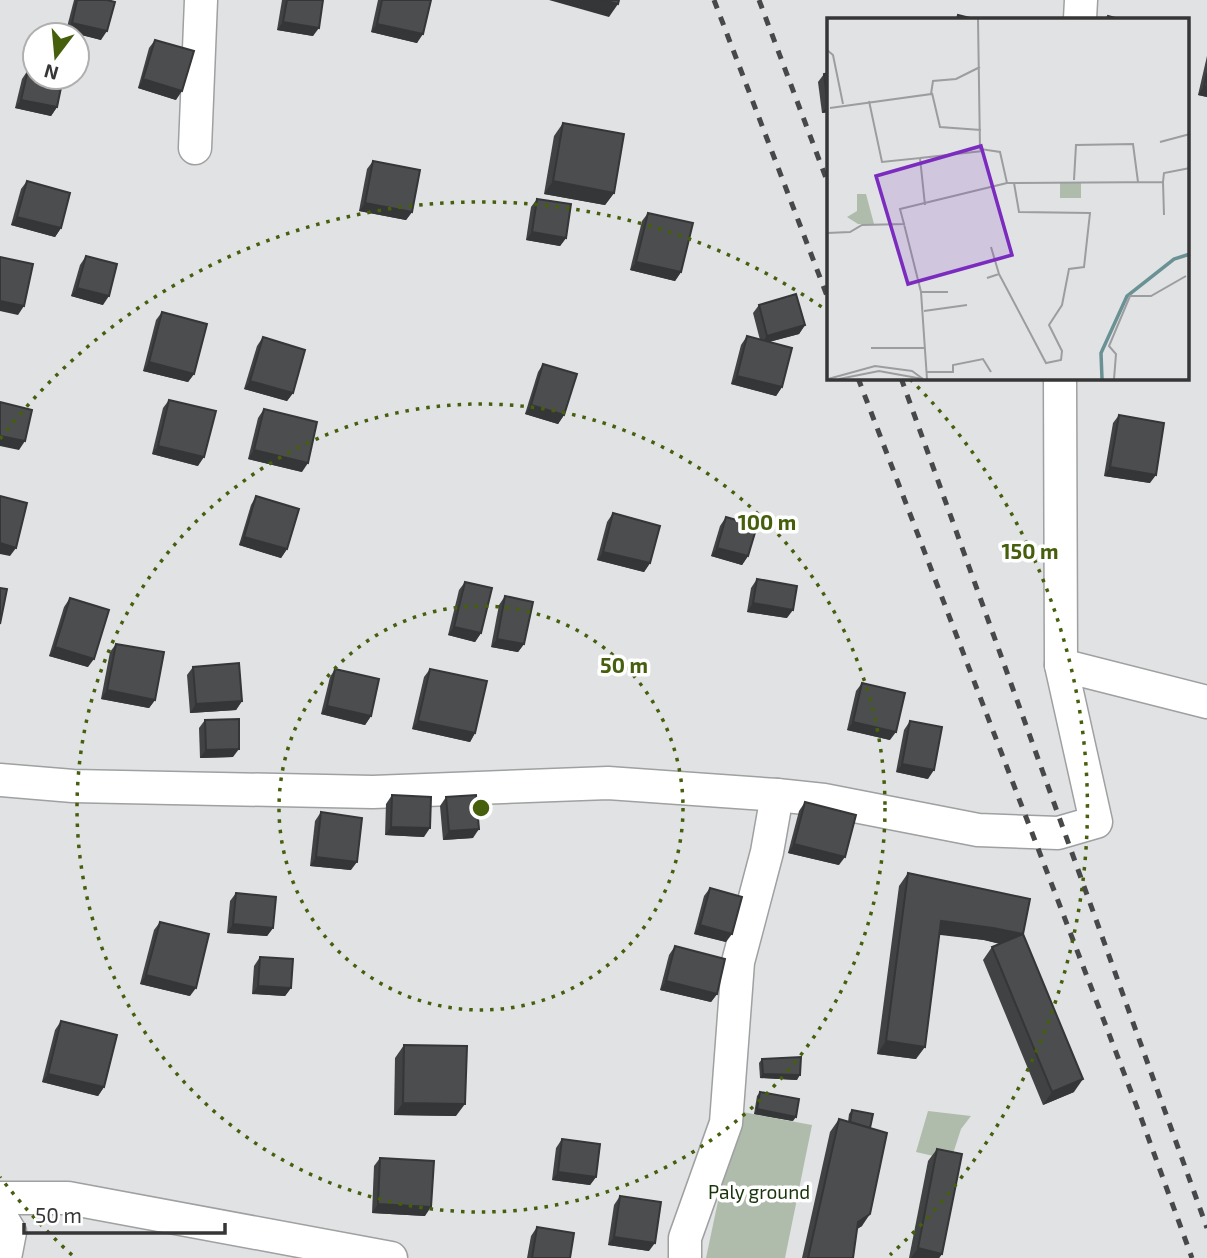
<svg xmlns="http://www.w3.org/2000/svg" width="1207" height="1258" viewBox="0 0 1207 1258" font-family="'Exo 2',sans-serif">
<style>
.green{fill:#b0bcab}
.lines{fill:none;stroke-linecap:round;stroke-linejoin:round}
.minor-casing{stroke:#9ea0a1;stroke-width:35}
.minor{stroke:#fff;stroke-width:32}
.rail{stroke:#474849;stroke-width:5;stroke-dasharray:9 9;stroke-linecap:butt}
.wall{fill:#414244}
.shaded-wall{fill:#353637}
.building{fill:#4c4d4f;stroke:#353637;stroke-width:2}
.ring{fill:none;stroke:#465f0d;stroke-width:3.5;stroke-dasharray:3.5 7}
.labels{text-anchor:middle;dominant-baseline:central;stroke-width:7;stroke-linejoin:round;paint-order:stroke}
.park-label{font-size:19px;fill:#19340b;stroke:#fff}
.inset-river{fill:none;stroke:#6a9193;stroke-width:3.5}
.inset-road{fill:none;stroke:#9c9d9f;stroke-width:2}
.view{fill:#7b2cbf;fill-opacity:0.15;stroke:#7b2cbf;stroke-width:3.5}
.inset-edge{fill:none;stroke:#363637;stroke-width:3.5}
.centre{fill:#465f0d;stroke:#fff;stroke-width:3.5}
.ring-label{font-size:21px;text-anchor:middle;font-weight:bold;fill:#465f0d;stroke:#fff;stroke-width:7;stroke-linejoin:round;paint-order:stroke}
</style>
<rect width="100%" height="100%" fill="#e0e2e4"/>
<!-- green -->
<g class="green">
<path d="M737 1111 812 1125 785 1258H706Z"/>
<path d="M928 1111 971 1116 961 1129 951 1160 916 1152Z"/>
</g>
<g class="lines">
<defs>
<g id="minor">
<path d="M1080 19 1081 0"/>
<path d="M195 148 201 0"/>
<path d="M1060 378 1061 665"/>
<path d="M0 780 73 786 373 792 608 783 777 795 824 800 978 830 1058 833 1096 822 1061 665 1207 702"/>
<path d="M0 1198H68L391 1258"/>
<path d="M0 1215 10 1232 5 1258"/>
<path d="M685 1258V1238L726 1123 738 962 767 852 777 795"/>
</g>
</defs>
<!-- minor casing -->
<use href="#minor" class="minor-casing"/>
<!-- minor -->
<use href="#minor" class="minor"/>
<!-- rail -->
<g class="rail">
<path d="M714 0 829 301"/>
<path d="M759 0 829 186"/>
<path d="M858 378 1140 1115 1192 1258"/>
<path d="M901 378 1207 1228"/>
</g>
</g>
<!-- wall -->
<g class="wall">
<path d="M74 0H107L101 40 66 31Z"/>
<path d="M282 0H323L313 36 277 30Z"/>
<path d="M378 0H431L417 43 371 32Z"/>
<path d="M155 40 176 100 138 88 149 48Z"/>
<path d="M1207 56V97L1198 95Z"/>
<path d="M28 70 57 107 51 116 15 108 22 79Z"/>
<path d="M829 73V112L822 113 818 82 824 74Z"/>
<path d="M563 123 614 193 605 205 544 194 554 136Z"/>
<path d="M373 161 412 212 406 220 359 211 367 169Z"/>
<path d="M27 181 61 228 55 237 11 225 21 189Z"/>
<path d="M537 199 566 238 560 246 526 240 531 207Z"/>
<path d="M648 213 681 272 675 281 630 270 642 221Z"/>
<path d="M86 256 103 305 71 296 80 265Z"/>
<path d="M759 305 805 325 799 334 769 342 782 387 776 396 731 384 741 345 747 336 760 340 753 313Z"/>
<path d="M162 312 194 374 188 382 143 371 156 320Z"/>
<path d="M263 337 293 393 287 401 244 389 257 346Z"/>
<path d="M543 364 564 415 558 424 525 414 538 372Z"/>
<path d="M169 400 198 466 152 454 163 408Z"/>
<path d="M264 409 302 472 248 459 258 418Z"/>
<path d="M1119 415 1150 483 1104 476 1113 423Z"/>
<path d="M256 496 287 549 281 558 239 545 251 505Z"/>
<path d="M613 513 650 563 644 572 597 560 607 522Z"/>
<path d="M726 517 748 556 742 565 711 556 720 526Z"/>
<path d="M757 579 787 618 747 612 751 588Z"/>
<path d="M465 582 481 633 475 642 448 635 459 590Z"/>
<path d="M505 596 524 644 518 652 491 647 499 605Z"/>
<path d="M70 598 88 667 49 656 64 607Z"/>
<path d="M116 644 155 700 149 708 101 699 110 652Z"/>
<path d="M193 667 242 701 236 710 190 713 187 675Z"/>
<path d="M335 669 371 716 365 725 321 714 330 677Z"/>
<path d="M430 669 475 733 470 742 412 729 424 677Z"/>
<path d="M862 683 890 740 847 730 856 691Z"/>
<path d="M205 720 233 757 200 758 199 728Z"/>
<path d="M910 721 928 779 896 772 904 730Z"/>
<path d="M392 795 424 837 385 835 386 804Z"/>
<path d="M446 797 473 838 443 840 440 806Z"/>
<path d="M805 802 839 865 788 853 799 811Z"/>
<path d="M321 812 351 870 310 866 315 821Z"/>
<path d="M908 873 1023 934 1074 1092 1043 1105 983 960 992 947 1000 944 984 940 939 934 916 1059 877 1054 899 886Z"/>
<path d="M710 888 726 942 694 934 704 896Z"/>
<path d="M236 893 273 928 267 936 227 933 230 901Z"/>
<path d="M160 922 190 996 140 984 154 930Z"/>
<path d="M675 946 717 994 711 1002 660 990 669 955Z"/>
<path d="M260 957 291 988 285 996 252 994 254 966Z"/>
<path d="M61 1021 104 1087 98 1096 42 1082 55 1030Z"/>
<path d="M404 1045 456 1116 394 1115 395 1058Z"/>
<path d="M762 1059 797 1080 760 1078 759 1063Z"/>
<path d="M760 1092 793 1121 754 1114 757 1096Z"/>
<path d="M852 1110 870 1128 862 1226 857 1229 853 1258H802L830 1132 839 1119 848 1122 849 1114Z"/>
<path d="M562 1139 596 1177 590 1185 552 1180 556 1148Z"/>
<path d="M937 1149 942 1254 939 1258H909L928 1161Z"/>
<path d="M380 1158 425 1216 372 1213 374 1166Z"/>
<path d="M620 1196 649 1251 608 1245 614 1205Z"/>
<path d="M537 1227 570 1258H527L531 1236Z"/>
</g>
<!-- shaded-wall -->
<g class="shaded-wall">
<path d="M549 0H602L618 4 609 17Z"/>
<path d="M283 22 319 28 313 36 277 30Z"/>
<path d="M72 23 107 31 101 40 66 31Z"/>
<path d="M377 24 423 34 417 43 371 32Z"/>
<path d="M143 79 182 91 176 100 138 88Z"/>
<path d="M1204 86 1207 87V97L1198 95Z"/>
<path d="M21 100 57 107 51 116 15 108Z"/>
<path d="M829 104V112L822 113 828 105Z"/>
<path d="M553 181 614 193 605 205 544 194Z"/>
<path d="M365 203 412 212 406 220 359 211Z"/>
<path d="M17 217 61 228 55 237 11 225Z"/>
<path d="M532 232 566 238 560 246 526 240Z"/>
<path d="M636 262 681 272 675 281 630 270Z"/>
<path d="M77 288 109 296 103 305 71 296Z"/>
<path d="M0 301 24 306 18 315 0 311Z"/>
<path d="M805 325 799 334 761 344 767 336Z"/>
<path d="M149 362 194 374 188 382 143 371Z"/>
<path d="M737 376 782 387 776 396 731 384Z"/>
<path d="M250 381 293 393 287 401 244 389Z"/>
<path d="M531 405 564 415 558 424 525 414Z"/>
<path d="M0 436 25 441 19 450 0 446Z"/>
<path d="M158 446 204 457 198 466 152 454Z"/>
<path d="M254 450 308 463 302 472 248 459Z"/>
<path d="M1110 467 1156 475 1150 483 1104 476Z"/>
<path d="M244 537 287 549 281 558 239 545Z"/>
<path d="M0 543 16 548 10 556 0 554Z"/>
<path d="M717 548 748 556 742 565 711 556Z"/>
<path d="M603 552 650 563 644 572 597 560Z"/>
<path d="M753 603 793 610 787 618 747 612Z"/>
<path d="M454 627 481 633 475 642 448 635Z"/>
<path d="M497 639 524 644 518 652 491 647Z"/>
<path d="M55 647 94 659 88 667 49 656Z"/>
<path d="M107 690 155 700 149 708 101 699Z"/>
<path d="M242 701 236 710 190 713 196 704Z"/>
<path d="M327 706 371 716 365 725 321 714Z"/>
<path d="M418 721 475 733 470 742 412 729Z"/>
<path d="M853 722 896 732 890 740 847 730Z"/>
<path d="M239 749 233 757 200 758 206 750Z"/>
<path d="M902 764 934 770 928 779 896 772Z"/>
<path d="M391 827 430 828 424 837 385 835Z"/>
<path d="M479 829 473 838 443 840 449 831Z"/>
<path d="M794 844 845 857 839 865 788 853Z"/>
<path d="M316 857 357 862 351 870 310 866Z"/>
<path d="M941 921 993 928 1023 934 1014 947 984 940 932 934Z"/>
<path d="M233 924 273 928 267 936 227 933Z"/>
<path d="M700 925 732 934 726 942 694 934Z"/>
<path d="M146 975 196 988 190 996 140 984Z"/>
<path d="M666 981 717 994 711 1002 660 990Z"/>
<path d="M258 986 291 988 285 996 252 994Z"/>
<path d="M886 1041 925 1047 916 1059 877 1054Z"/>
<path d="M48 1074 104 1087 98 1096 42 1082Z"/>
<path d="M763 1074 800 1075 797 1080 760 1078Z"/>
<path d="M1083 1079 1074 1092 1043 1105 1052 1092Z"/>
<path d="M403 1103 465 1104 456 1116 394 1115Z"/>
<path d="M757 1109 796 1117 793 1121 754 1114Z"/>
<path d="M558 1172 596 1177 590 1185 552 1180Z"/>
<path d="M378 1204 431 1207 425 1216 372 1213Z"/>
<path d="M870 1214 862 1226 849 1234 858 1222Z"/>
<path d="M614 1237 655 1243 649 1251 608 1245Z"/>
<path d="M918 1248 942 1254 939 1258H911Z"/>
</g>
<!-- building -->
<g class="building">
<path d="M77 0H107L115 2 107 31 72 23Z"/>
<path d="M287 0H323L319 28 283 22Z"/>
<path d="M382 0H431L423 34 377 24Z"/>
<path d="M602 0H619L618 4Z"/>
<path d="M958 15 974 19H957Z"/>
<path d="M1108 16 1119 19H1107Z"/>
<path d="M155 40 194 51 182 91 143 79Z"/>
<path d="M28 70 35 72V77L63 78 57 107 21 100Z"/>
<path d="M829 73V104L828 105 824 74Z"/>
<path d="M1207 73V87L1204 86Z"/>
<path d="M563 123 624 134 614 193 553 181Z"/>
<path d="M373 161 420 170 412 212 365 203Z"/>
<path d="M27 181 70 193 61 228 17 217Z"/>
<path d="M537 199 571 204 566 238 532 232Z"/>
<path d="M648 213 693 223 681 272 636 262Z"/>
<path d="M86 256 117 264 109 296 77 288Z"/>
<path d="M0 257 33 264 24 306 0 301Z"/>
<path d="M796 294 805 325 767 336 759 305Z"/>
<path d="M162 312 207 324 194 374 149 362Z"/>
<path d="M747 336 792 348 782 387 737 376Z"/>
<path d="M263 337 305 350 293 393 250 381Z"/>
<path d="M543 364 577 374 564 415 531 405Z"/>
<path d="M169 400 216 411 204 457 158 446Z"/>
<path d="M0 402 32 410 25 441 0 436Z"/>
<path d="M264 409 317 422 308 463 254 450Z"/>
<path d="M1119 415 1164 423 1156 475 1110 467Z"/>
<path d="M0 496 27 503 16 548 0 543Z"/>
<path d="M256 496 299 509 287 549 244 537Z"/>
<path d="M613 513 660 526 650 563 603 552Z"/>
<path d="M726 517 757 526 748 556 717 548Z"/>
<path d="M757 579 797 586 793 610 753 603Z"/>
<path d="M465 582 492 588 481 633 454 627Z"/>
<path d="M0 588 7 589 0 624Z"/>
<path d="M505 596 533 602 524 644 497 639Z"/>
<path d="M70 598 109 610 94 659 55 647Z"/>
<path d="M116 644 164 652 155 700 107 690Z"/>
<path d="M239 663 242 701 196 704 193 667Z"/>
<path d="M335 669 379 679 371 716 327 706Z"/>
<path d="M430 669 487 681 475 733 418 721Z"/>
<path d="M862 683 905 693 896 732 853 722Z"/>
<path d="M239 719V749L206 750 205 720Z"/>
<path d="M910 721 942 727 934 770 902 764Z"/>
<path d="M392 795 431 797 430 828 391 827Z"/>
<path d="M476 795 479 829 449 831 446 797Z"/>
<path d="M805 802 856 815 845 857 794 844Z"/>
<path d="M321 812 362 818 357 862 316 857Z"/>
<path d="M908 873 1030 899 1023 934 993 928 941 921 925 1047 886 1041Z"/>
<path d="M710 888 742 897 732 934 700 925Z"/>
<path d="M236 893 276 897 273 928 233 924Z"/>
<path d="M160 922 209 934 196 988 146 975Z"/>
<path d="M1023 934 1083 1079 1052 1092 992 947Z"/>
<path d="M675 946 725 959 717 994 666 981Z"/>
<path d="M260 957 293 959 291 988 258 986Z"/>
<path d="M61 1021 117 1035 104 1087 48 1074Z"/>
<path d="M404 1045 467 1046 465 1104 403 1103Z"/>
<path d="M801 1057 800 1075 763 1074 762 1059Z"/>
<path d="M760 1092 799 1099 796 1117 757 1109Z"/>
<path d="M852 1110 873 1114 870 1128 850 1122Z"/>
<path d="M839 1119 887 1133 870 1214 858 1222 853 1258H808Z"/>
<path d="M562 1139 600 1144 596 1177 558 1172Z"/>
<path d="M937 1149 962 1154 942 1254 918 1248Z"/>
<path d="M380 1158 434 1161 431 1207 378 1204Z"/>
<path d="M620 1196 661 1202 655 1243 614 1237Z"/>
<path d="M537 1227 574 1233 570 1258H532Z"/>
</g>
<!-- distance rings -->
<g class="ring">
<circle cx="481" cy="808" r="202"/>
<circle cx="481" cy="808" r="404"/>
<path d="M72 1255A606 606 0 0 1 0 1177M0 439A606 606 0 0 1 829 312M910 379A606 606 0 0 1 890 1255"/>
</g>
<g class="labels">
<!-- park labels -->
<g class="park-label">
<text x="759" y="1191">Paly ground</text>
</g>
</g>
<!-- overview -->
<g transform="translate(827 18)">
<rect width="362" height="362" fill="#e0e2e4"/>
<path d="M233 164 254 165V180H233ZM30 176H39L47 206H31L20 199 30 193Z" fill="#b0bcab"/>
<path class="inset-river" d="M275 361 274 335 300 278 347 241 363 236"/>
<path class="inset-road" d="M151 1 153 131 173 134 180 165 336 164 337 197M0 32 6 37 16 86M105 75 113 109 154 112M42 83 55 144 93 140 98 187M3 90 104 76 106 63 129 61 153 49M333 124 363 116M93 140 156 133M247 162 249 127 306 126 311 164M336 164 337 155 363 150M77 206 94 274 100 361M0 215 23 214 35 207 77 206 73 191 180 165M164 229 172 256M160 260 172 256 219 345 234 342 235 333 222 307 235 287 242 251 257 249 263 195 192 194 187 165M94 274H121M97 293 140 287M44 330H98M100 354H126V347L156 341 164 354M1 361 48 348 85 353 96 361M12 361 52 353 96 361M287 361 289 336 282 328 303 278H324L359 258"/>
<path class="view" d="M154 128 185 237 81 266 49 158Z"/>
<rect width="362" height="362" class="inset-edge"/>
</g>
<circle cx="481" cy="808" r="10" class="centre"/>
<g class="ring-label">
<text x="767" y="530">100 m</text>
<text x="1030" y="559">150 m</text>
<text x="624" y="673">50 m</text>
</g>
<!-- north arrow -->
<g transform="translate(56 56) rotate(196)"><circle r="33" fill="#ffffff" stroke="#afafaf" stroke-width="2"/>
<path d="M0-5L12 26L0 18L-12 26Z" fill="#465f0d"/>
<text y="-10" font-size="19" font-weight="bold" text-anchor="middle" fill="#363637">N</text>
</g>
<!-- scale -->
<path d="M24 1223v10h201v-10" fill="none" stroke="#363637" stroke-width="3.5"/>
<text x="35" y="1223" font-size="21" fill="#363637" stroke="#ffffff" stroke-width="5" paint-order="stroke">50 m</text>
</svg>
